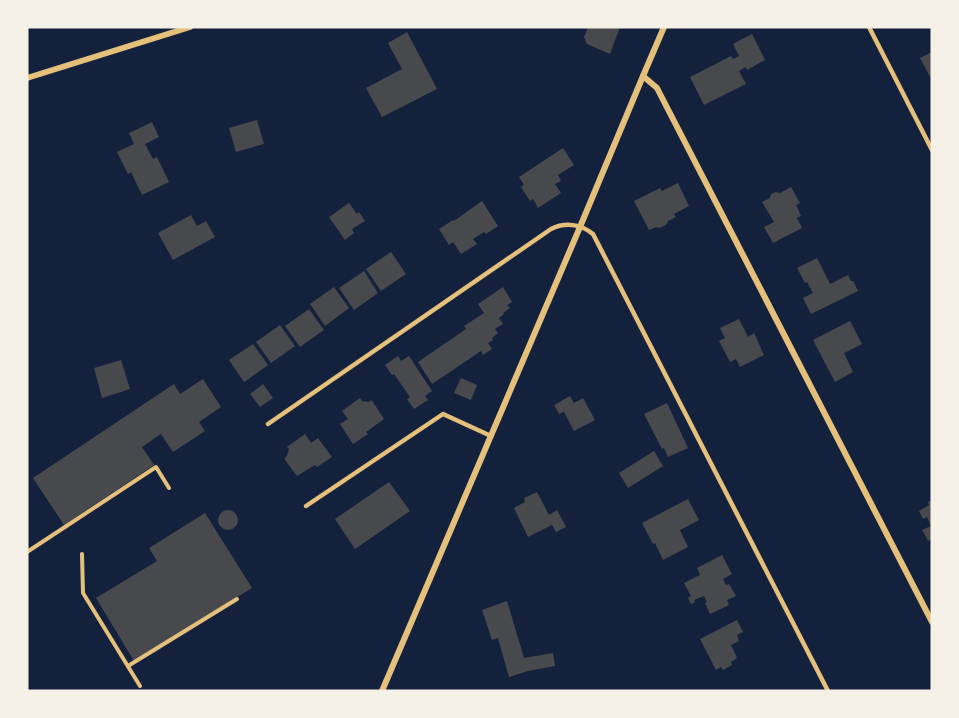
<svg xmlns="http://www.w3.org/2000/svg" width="959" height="718" viewBox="0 0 959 718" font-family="Karla,sans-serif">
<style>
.building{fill:#48494c}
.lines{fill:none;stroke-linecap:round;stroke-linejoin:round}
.path{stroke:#e5c07b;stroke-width:4}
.service{stroke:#e5c07b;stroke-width:4.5}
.minor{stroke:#e5c07b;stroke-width:6}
</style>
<rect width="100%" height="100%" fill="#14213d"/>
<!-- building -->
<g class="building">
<path d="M588 27H620L610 54 587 44 584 37Z"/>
<path d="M407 32 437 89 382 117 366 88 402 69 388 43Z"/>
<path d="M752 34 765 60 747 70 746 67 739 71 746 84 704 105 690 77 731 56 733 59 739 56 733 44Z"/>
<path d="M932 52V76L930 77 920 58Z"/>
<path d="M257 120 264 144 236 152 229 128Z"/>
<path d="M152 122 159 137 145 144 153 159 157 157 169 182 142 195 131 172 128 174 117 152 134 144 129 133Z"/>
<path d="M563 148 574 165 558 175 561 181 555 184 561 193 538 208 533 199 530 201 521 187 524 185 519 177Z"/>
<path d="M678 183 689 206 674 214 676 217 668 221 667 224 660 228 656 227 649 230 634 201 660 188 662 191Z"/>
<path d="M791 187 800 203 796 205 801 216 797 218 802 228 773 243 764 227 774 222 762 202 770 198 771 194 776 192 780 193Z"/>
<path d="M482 201 498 226 486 234 484 232 473 239 477 244 461 254 453 242 449 245 439 229 453 220 454 221Z"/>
<path d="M349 203 357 214 359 212 365 221 352 229 354 233 345 240 329 217Z"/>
<path d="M191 215 197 226 206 221 215 237 173 260 158 233Z"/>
<path d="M391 252 406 274 381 291 366 269Z"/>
<path d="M817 258 830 284 848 275 851 281H853L858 291 811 314 803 298 813 293 807 282 805 283 797 268Z"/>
<path d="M364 271 378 293 354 310 339 288Z"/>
<path d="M334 287 349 308 325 326 310 304Z"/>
<path d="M503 287 512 302 507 305 510 308 503 313 504 314 499 318 503 324 495 329 498 333 492 338 493 340 488 343 492 349 483 355 481 351 432 384 418 362 466 329 464 326 484 313 478 304Z"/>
<path d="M309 309 324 330 300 347 285 326Z"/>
<path d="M739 319 748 337 754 333 764 355 740 367 736 359 730 362 719 341 725 338 720 328Z"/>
<path d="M850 321 862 344 844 353 853 372 835 382 813 340Z"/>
<path d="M280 325 295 346 271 363 256 342Z"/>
<path d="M253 344 268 365 244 382 229 360Z"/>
<path d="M398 356 401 361 409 356 432 391 425 396 428 400 414 409 407 399 410 397 394 374 392 375 385 365Z"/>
<path d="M121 360 130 389 102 398 94 368Z"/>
<path d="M461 378 477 385 471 400 454 393Z"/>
<path d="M203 379 221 407 199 422 205 431 173 452 161 434 142 447 154 465 64 525 33 478 174 384 180 394Z"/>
<path d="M263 384 273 398 260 407 250 394Z"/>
<path d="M570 396 574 403 583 398 595 420 574 431 564 412 559 414 554 405Z"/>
<path d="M360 398 362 401 369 402 371 400 373 402 384 419 366 432 368 434 353 444 340 424 348 419 342 411Z"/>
<path d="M667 403 688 448 668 457 664 448 662 449 644 414Z"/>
<path d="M305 434 311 443 318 438 332 457 317 467 315 465 297 476 285 460V458L287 456 289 449 287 447Z"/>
<path d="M654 451 663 466 628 488 619 473Z"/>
<path d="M389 482 410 511 355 549 335 519Z"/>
<path d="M537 492 549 515 557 510 566 527 556 532 552 525 528 537 514 508 525 502 524 498Z"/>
<path d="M688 499 699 520 680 530 688 547 663 560 655 543 653 544 642 523Z"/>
<path d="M932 500V539L928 541 922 530 931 526 927 517 923 519 919 511 929 505 928 502Z"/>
<circle cx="228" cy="520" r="10"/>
<path d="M205 513 252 588 134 661 96 598 157 561 149 548Z"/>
<path d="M722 555 732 574 723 579 726 585 729 584 736 596 727 600 729 605 710 614 705 603 707 602 704 596 694 600 695 602 691 604 688 598 691 596 684 583 700 575 697 568Z"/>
<path d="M507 601 524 658 553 653 555 666 528 671 509 677 498 638 492 640 482 610Z"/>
<path d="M737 620 743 632 737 635 739 641 731 645 737 658 731 662 732 665 723 670 721 667 716 670 700 639Z"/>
</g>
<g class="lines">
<!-- path -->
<g class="path">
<path d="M27 552 156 467 169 488"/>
<path d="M82 554 83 593 140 686"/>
<path d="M128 666 237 599"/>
</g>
<!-- service -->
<g class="service">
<path d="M869 27 932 150"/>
<path d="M268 424 551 229C565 222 581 224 593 234L828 691"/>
<path d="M306 506 443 414 491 436"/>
</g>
<!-- minor -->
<g class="minor">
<path d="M643 76 657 88 932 622"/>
<path d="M27 78 190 27"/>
<path d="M382 691 580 227 643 76 664 27"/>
</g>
</g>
<!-- border -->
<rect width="959" height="718" fill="none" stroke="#f6f1e7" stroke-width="57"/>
</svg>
